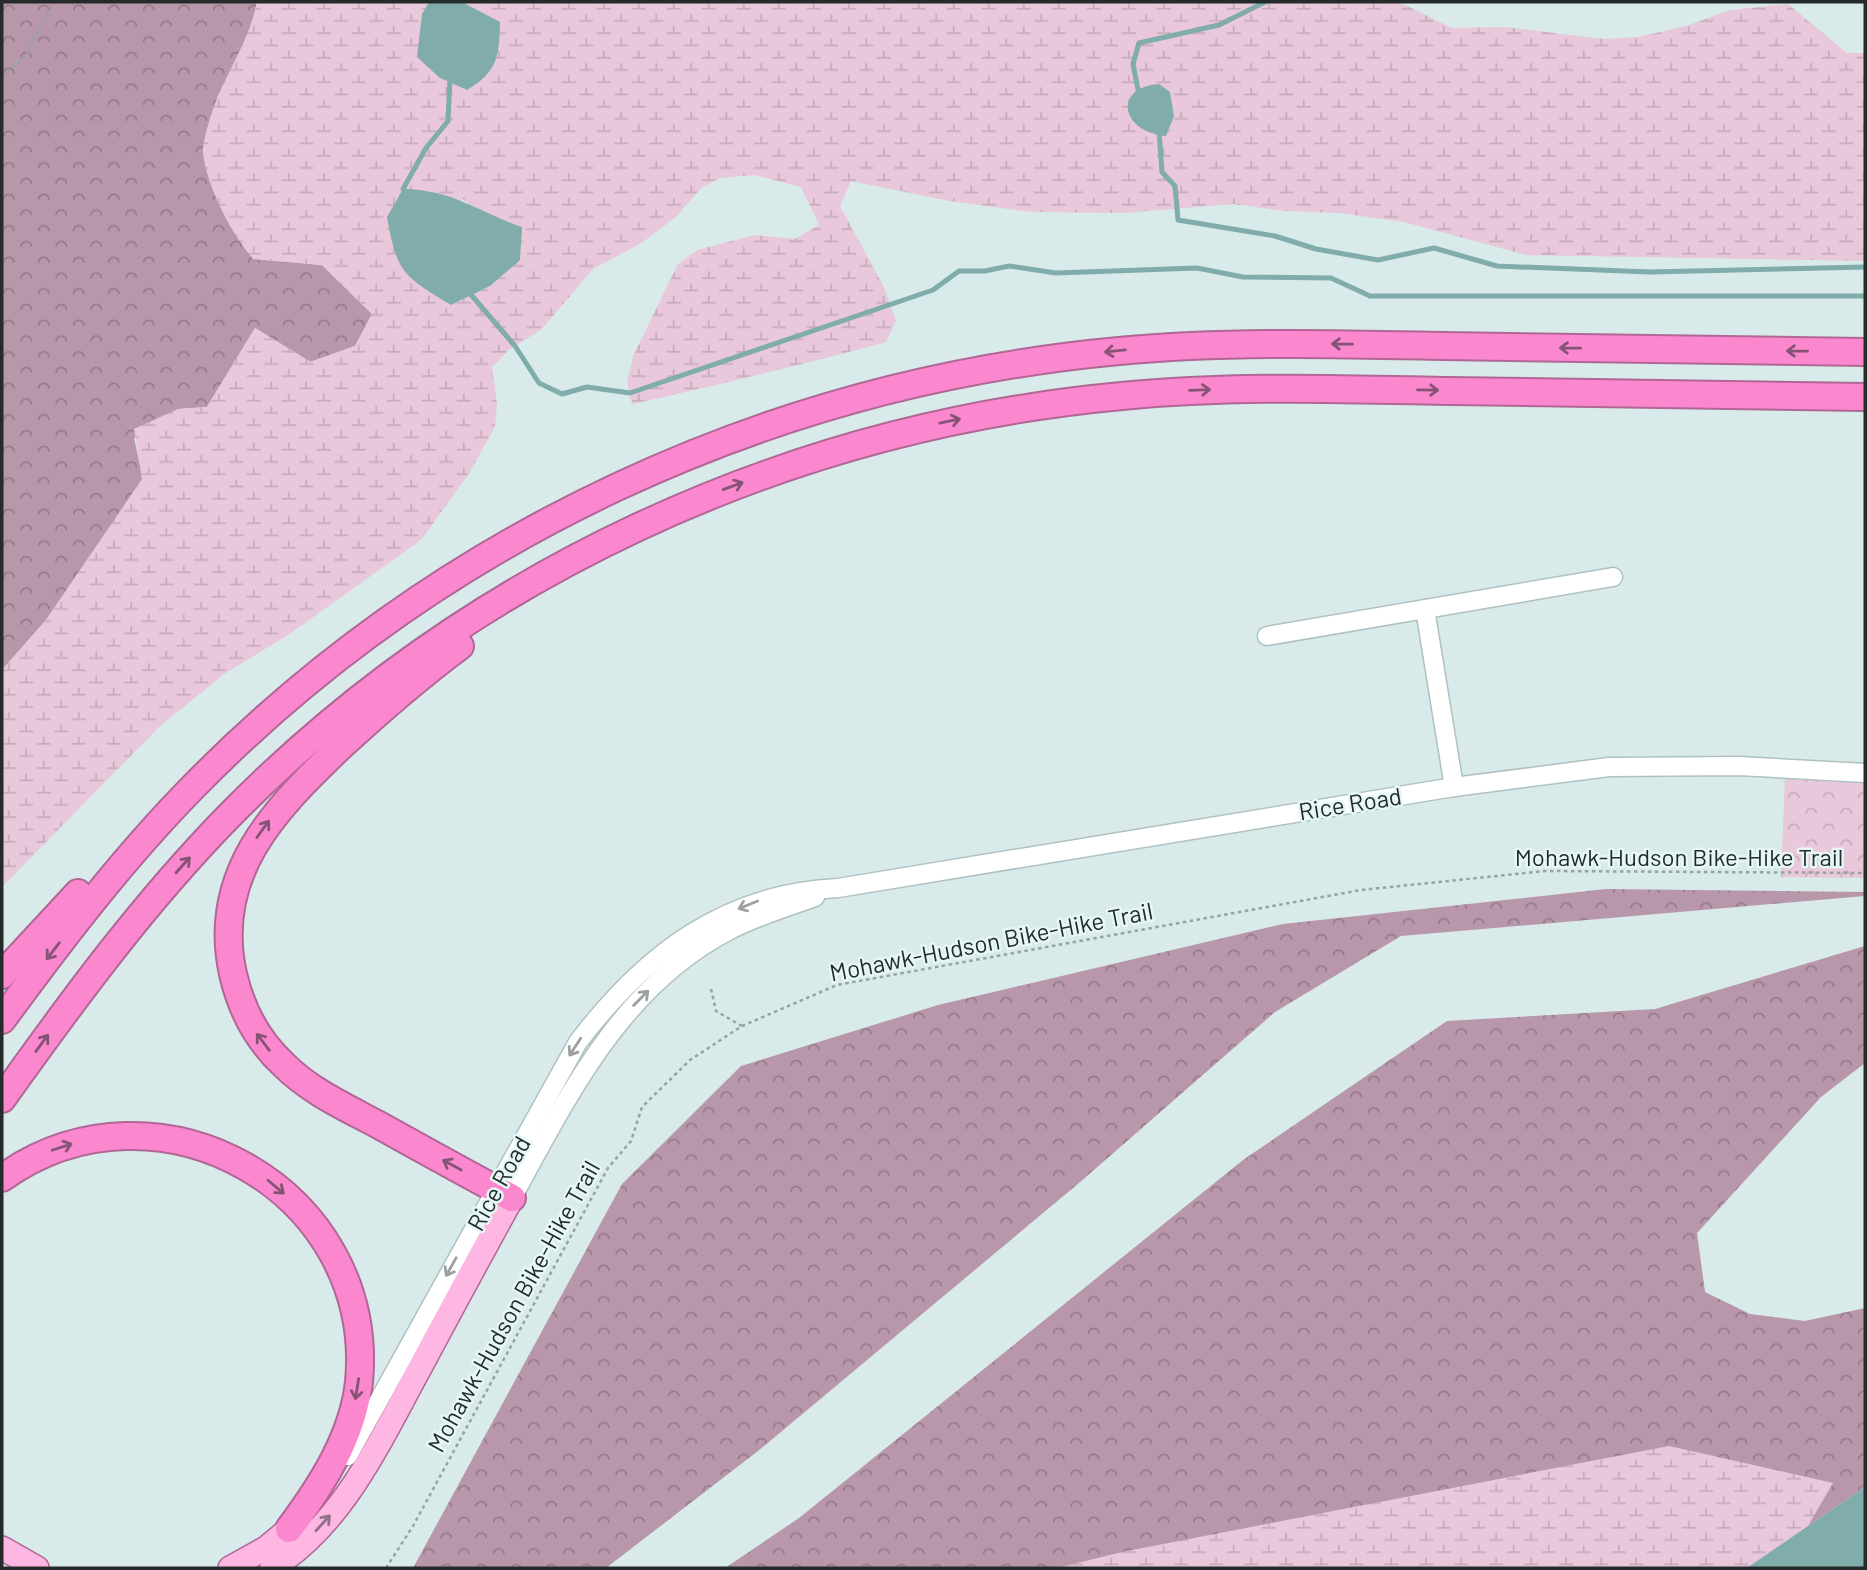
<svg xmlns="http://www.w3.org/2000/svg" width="1867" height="1570" viewBox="0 0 1867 1570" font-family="Barlow,sans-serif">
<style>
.forest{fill:url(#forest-crowns)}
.wetland{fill:url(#wetland-marsh);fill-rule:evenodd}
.park{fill:url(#park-crowns)}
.water{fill:#80acac}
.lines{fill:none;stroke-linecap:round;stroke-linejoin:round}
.stream{stroke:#80acac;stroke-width:5}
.minor-casing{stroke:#afc1c0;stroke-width:21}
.major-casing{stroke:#b06795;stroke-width:26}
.highway-casing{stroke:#b06795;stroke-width:30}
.path{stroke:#95a3a2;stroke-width:2.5;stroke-dasharray:3.5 3.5;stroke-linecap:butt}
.minor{stroke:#fff;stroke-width:18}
.major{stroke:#fdb7e2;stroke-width:23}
.highway{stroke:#fb87cf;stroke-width:26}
.oneway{stroke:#855474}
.oneway2{stroke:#9ca09f}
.oneway3{stroke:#907186}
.labels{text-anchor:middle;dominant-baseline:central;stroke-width:5;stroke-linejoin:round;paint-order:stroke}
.street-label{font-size:24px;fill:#242b2a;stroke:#e5f7f6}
</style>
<defs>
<pattern id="forest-crowns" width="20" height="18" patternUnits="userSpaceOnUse" patternTransform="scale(1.75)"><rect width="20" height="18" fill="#b997aa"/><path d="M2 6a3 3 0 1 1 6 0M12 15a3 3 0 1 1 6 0" fill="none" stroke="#967b8b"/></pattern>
<pattern id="wetland-marsh" width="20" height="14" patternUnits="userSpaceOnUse" patternTransform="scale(1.75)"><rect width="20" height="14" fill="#e8c8da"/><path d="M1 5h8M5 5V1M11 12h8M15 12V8" fill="none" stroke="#c7acbb"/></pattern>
<pattern id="park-crowns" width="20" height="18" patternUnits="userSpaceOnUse" patternTransform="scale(1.75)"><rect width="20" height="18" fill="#e8c8da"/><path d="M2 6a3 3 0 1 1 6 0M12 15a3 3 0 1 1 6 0" fill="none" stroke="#c7acbb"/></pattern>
</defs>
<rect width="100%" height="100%" fill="#d8eae9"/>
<!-- forest -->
<g class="forest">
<path d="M2 2H257L251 31 217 98 253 259 322 265 372 314 355 346 310 362 255 328 207 407 178 409 134 438 143 479 46 620 2 670Z"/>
<path d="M1606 889 1865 892V896L1401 936 1275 1012 1079 1183 758 1451 606 1568H413L622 1184 741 1066 938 1005 1283 924Z"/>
<path d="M1865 946V1063L1821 1097 1697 1233 1705 1292 1750 1314 1805 1321 1865 1308V1487L1747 1568H725L799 1518 1243 1160 1447 1021 1655 1009Z"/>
</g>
<!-- wetland -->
<g class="wetland">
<path d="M257 2H429L422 14 440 78 467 90 500 22 462 2H1399L1452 28 1505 27 1603 39 1638 37 1686 26 1730 10 1788 4 1847 53H1865V261L1526 255 1404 222 1339 213 1286 211 1233 204 1124 213 1032 212 949 201 851 181 840 206 884 287 896 321 886 342C802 365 717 385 632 404L627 381 634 354 678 264 697 250 755 235 795 239 819 225 801 187 754 175 720 178 701 188 677 216 643 242 593 269 542 329 509 350 492 367 497 403 495 427 468 475 421 540 288 635 224 674 159 727 2 887V670L46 620 142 479 134 429 178 409 207 407 255 328 311 362 355 346 372 314 322 265 253 259C231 233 207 187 203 153 202 142 213 107 218 96 232 63 250 37 257 2ZM462 199 484 214 522 227 490 286 451 305Z"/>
<path d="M1669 1446 1833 1483 1808 1526 1747 1568H1057L1122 1552Z"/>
</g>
<!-- park -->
<path class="park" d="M1785 776 1865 781V878L1781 877Z"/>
<!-- water -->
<g class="water">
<path d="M429 2H462L500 22C499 57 498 71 467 90L440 78 417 57 422 14Z"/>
<path d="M1159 84 1170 92 1174 116 1166 136C1120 132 1113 87 1159 84Z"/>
<path d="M403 189C454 190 476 211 522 227L520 260 490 286 451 305C403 276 397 273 387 217Z"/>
<path d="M1865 1487V1568H1747Z"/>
</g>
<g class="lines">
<!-- stream -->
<g class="stream">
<path d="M1139 95 1133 64 1139 43 1219 25 1265 2"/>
<path d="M1159 131 1162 172 1175 186 1178 220 1275 236 1316 249 1378 260 1434 248 1497 266 1650 272 1865 267"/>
<path d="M406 194 403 189 426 148 448 121 450 78"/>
<path d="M467 290 515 346 539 383 562 394 587 387 630 393 933 290 959 271H985L1009 266 1056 273 1197 268 1243 277 1331 278 1370 296H1865"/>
</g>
<defs>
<g id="minor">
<path d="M1425 609 1454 787"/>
<path d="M1267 636 1613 577"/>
<path d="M512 1198C568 1096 621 986 730 930 757 916 787 907 815 897"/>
<path d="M348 1456 578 1042C645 954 725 893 838 888L1454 787 1609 767 1739 766 1865 773"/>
</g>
<g id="major">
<path d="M2 1548 37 1568"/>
<path d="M230 1568 266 1548 289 1529"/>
<path d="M272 1568C344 1524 381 1438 420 1368 450 1311 481 1255 512 1198"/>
</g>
<g id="highway">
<path d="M460 646C417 678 378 712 339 748 273 811 211 875 233 974 241 1009 258 1041 284 1065 310 1091 345 1107 377 1124 422 1149 467 1174 512 1198"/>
<path d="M2 975 78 893"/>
<path d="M2 1020C62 938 124 857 195 785 441 535 771 383 1119 351 1227 341 1336 344 1444 346 1585 348 1725 350 1865 352"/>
<path d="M2 1099C72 1001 143 904 228 817 465 575 785 427 1122 396 1231 385 1341 389 1451 391 1589 393 1727 395 1865 397"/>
<path d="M2 1178C157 1067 377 1190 359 1382 353 1437 321 1486 289 1529"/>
</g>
</defs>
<!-- minor casing -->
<use href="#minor" class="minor-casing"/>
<!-- major casing -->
<use href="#major" class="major-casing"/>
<!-- highway casing -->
<use href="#highway" class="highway-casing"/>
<!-- path -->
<g class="path">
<path d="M2 78 27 54 54 2"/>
<path d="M711 989 716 1011 742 1026"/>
<path d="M386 1568 413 1526 608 1168 631 1141 642 1107 690 1060 742 1026 837 985 1361 890 1545 871 1865 873"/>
</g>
<!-- minor -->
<use href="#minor" class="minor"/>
<!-- major -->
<use href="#major" class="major"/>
<!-- highway -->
<use href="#highway" class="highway"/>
</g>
<!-- one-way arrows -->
<defs><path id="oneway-shaft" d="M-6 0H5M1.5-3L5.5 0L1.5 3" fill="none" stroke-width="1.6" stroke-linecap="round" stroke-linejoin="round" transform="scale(1.75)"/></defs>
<g class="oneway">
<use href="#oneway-shaft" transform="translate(1342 344) rotate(-179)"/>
<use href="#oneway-shaft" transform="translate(1570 348) rotate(-179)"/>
<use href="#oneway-shaft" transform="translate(1115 351) rotate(174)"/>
<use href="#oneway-shaft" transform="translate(1797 351) rotate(-179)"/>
<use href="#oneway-shaft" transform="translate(1200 390) rotate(-2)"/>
<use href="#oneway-shaft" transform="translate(1428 390) rotate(1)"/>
<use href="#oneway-shaft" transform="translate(950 421) rotate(-12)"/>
<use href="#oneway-shaft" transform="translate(733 486) rotate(-20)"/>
<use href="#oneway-shaft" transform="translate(263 829) rotate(-54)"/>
<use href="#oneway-shaft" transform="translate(183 865) rotate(-48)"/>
<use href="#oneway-shaft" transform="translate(53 951) rotate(128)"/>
<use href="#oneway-shaft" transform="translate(263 1042) rotate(-127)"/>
<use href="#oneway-shaft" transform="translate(42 1043) rotate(-54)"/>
<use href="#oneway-shaft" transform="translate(62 1147) rotate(-18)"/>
<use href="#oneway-shaft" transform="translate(452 1165) rotate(-151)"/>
<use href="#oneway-shaft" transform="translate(276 1187) rotate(40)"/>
<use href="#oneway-shaft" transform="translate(357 1389) rotate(99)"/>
</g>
<g class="oneway2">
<use href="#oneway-shaft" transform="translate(748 905) rotate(158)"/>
<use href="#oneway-shaft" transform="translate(641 998) rotate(-45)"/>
<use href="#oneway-shaft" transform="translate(575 1047) rotate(123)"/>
<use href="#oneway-shaft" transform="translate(451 1267) rotate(119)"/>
</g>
<use class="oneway3" href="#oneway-shaft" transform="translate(323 1523) rotate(-48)"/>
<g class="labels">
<!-- street labels -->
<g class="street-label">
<text transform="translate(1350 803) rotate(-9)">Rice Road</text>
<text x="1679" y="856">Mohawk-Hudson Bike-Hike Trail</text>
<text transform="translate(991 941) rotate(-11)">Mohawk-Hudson Bike-Hike Trail</text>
<text transform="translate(498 1183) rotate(-61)">Rice Road</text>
<text transform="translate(513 1306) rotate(-61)">Mohawk-Hudson Bike-Hike Trail</text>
</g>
</g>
<!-- border -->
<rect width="1867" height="1570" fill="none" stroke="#242b2a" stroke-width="7"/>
</svg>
